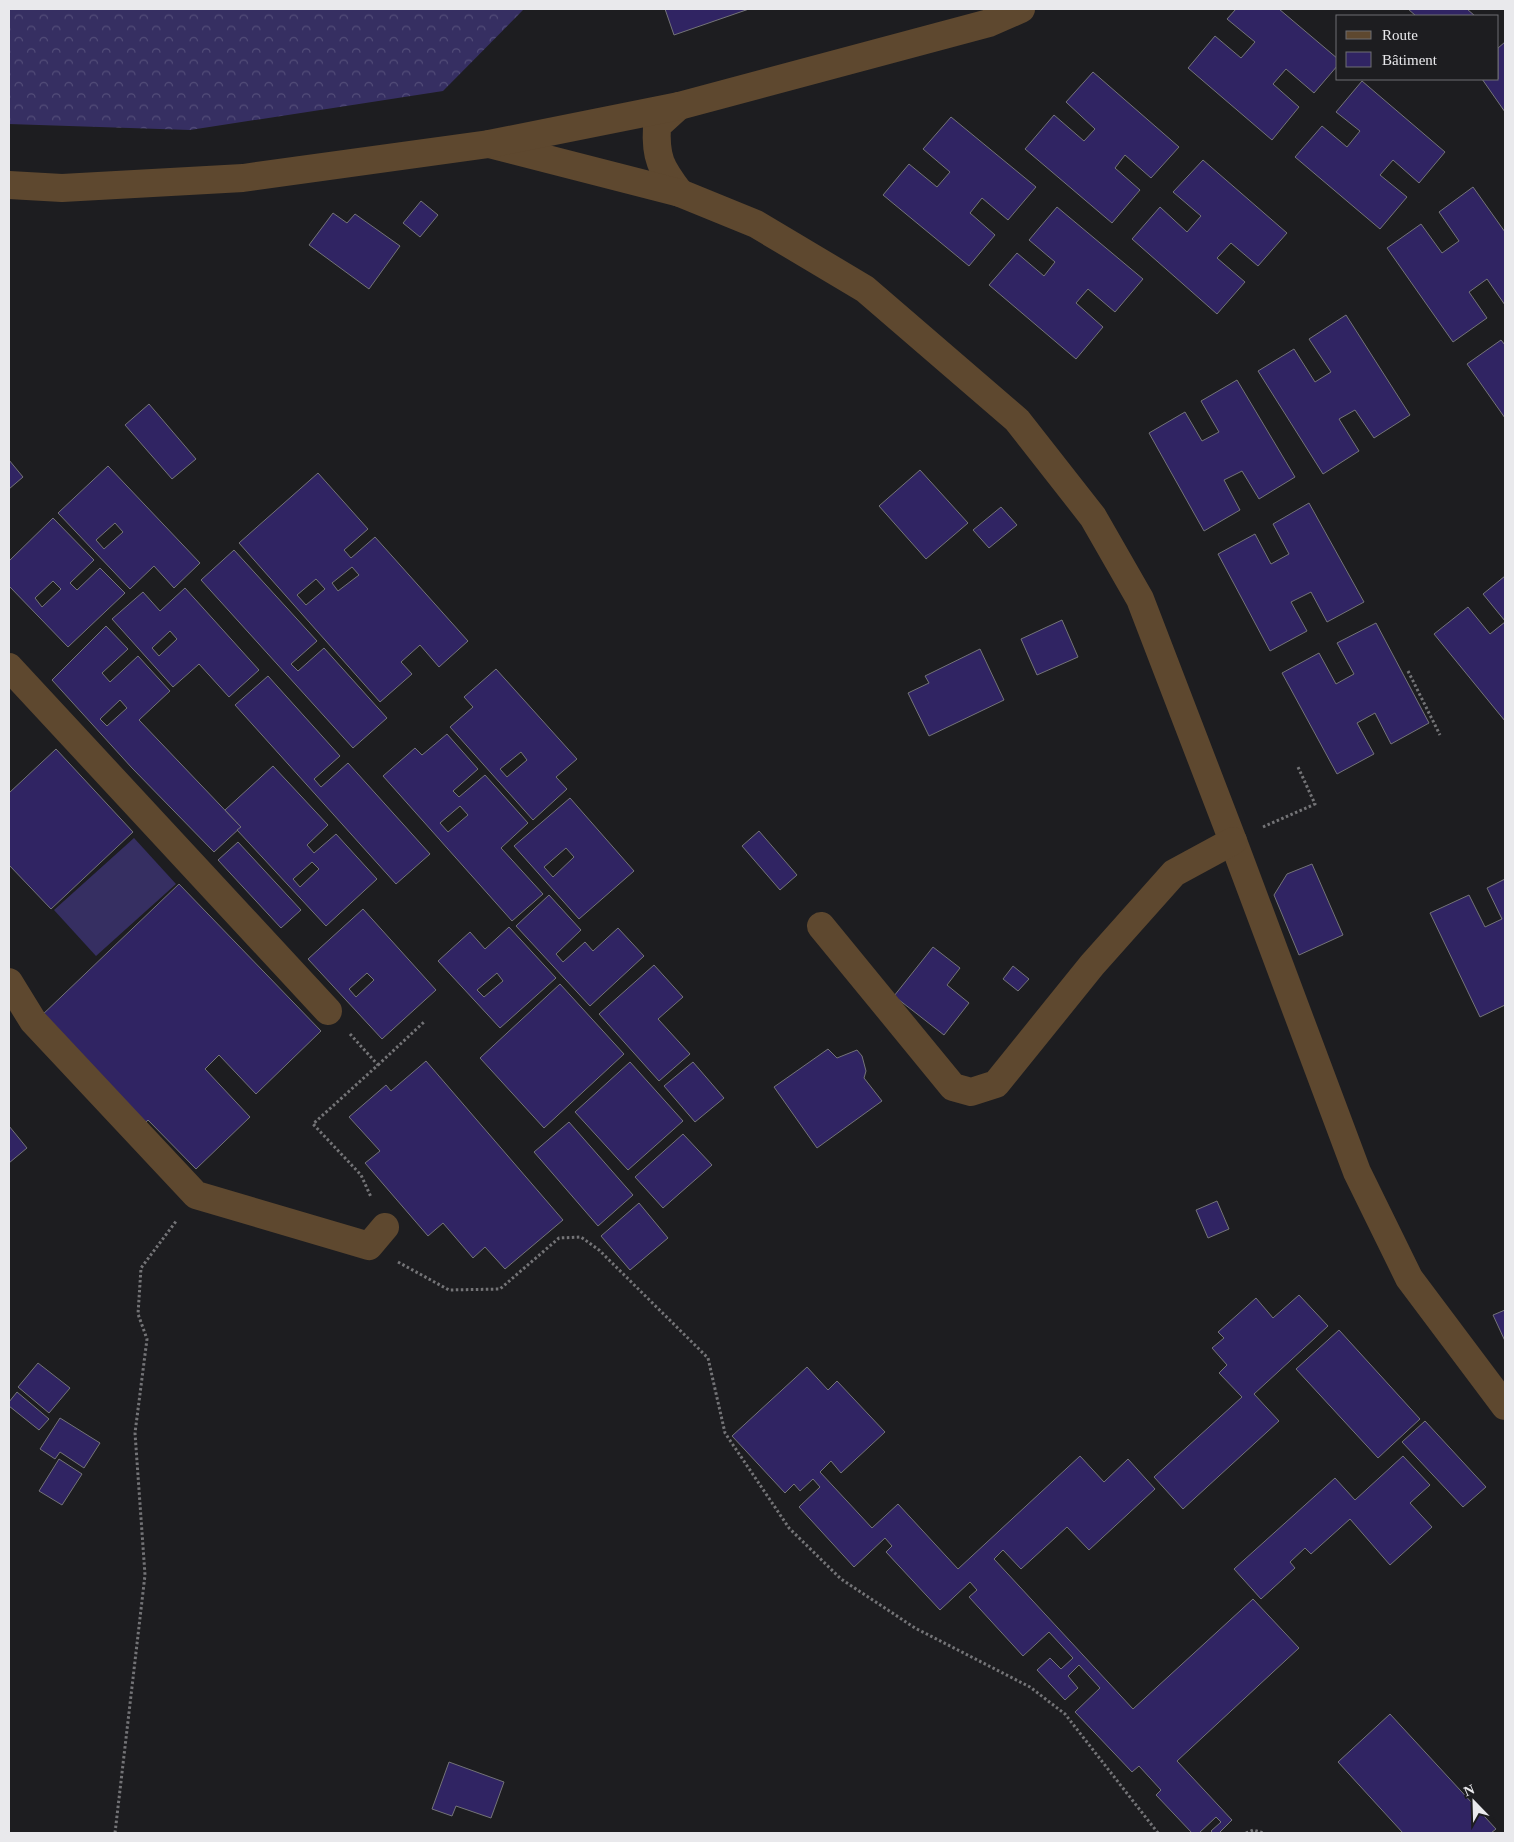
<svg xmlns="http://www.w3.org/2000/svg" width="1514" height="1842" viewBox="0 0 1514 1842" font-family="'Times New Roman',serif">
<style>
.forest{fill:url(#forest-crowns)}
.pitch{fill:#362f62}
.building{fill:#302463;stroke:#747478;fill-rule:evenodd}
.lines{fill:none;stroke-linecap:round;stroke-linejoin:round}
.path{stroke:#747477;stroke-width:3;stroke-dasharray:2.5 2.5;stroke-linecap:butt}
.street{stroke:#5e482f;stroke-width:28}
</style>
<defs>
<pattern id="forest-crowns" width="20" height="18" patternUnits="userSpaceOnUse" patternTransform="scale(1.25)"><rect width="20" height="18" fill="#362f62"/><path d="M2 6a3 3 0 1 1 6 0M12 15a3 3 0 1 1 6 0" fill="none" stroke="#534d79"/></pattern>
</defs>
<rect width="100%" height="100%" fill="#1d1d20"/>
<!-- forest -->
<path class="forest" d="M9 9H524L443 91 190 130 9 124Z"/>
<!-- pitch -->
<path class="pitch" d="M134 838 176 884 96 956 54 910Z"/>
<!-- building -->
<g class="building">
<path d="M665 9H749L674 35Z"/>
<path d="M1236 9H1279L1338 59V65L1314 93 1286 69 1273 84 1299 107 1272 140 1188 68 1215 36 1241 58 1255 42 1227 19Z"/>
<path d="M1408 9H1467L1475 16H1416Z"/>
<path d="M1505 42V112L1482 79H1498V48Z"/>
<path d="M1093 72 1179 147 1151 178 1125 155 1115 168 1140 190 1112 223 1025 149 1054 115 1084 141 1095 129 1066 102Z"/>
<path d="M1362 81 1445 152 1419 183 1393 160 1380 175 1407 197 1380 229 1295 157 1322 126 1347 147 1360 131 1336 112Z"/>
<path d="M951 117 1036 187 1008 220 982 198 970 213 995 235 969 266 883 195 909 164 937 187 950 172 923 149Z"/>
<path d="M1203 160 1287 233 1258 266 1231 243 1217 258 1245 282 1217 314 1132 239 1160 207 1187 232 1201 216 1173 192Z"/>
<path d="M1473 187 1505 232V305L1487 279 1469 292 1487 318 1453 342 1387 248 1421 224 1442 253 1459 241 1439 212Z"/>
<path d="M421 201 438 215 420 237 403 223Z"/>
<path d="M1057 207 1143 279 1115 312 1088 289 1076 303 1103 327 1076 359 989 285 1017 253 1044 276 1055 262 1029 240Z"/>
<path d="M333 213 347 223 355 214 400 246 369 289 309 245Z"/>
<path d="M1346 315 1410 415 1374 438 1355 410 1339 419 1359 451 1323 474 1258 371 1294 349 1315 382 1331 372 1309 339Z"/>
<path d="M1501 340 1505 345V418L1467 364Z"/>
<path d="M1237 380 1295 477 1259 499 1242 471 1224 480 1240 510 1204 531 1149 433 1185 412 1202 441 1219 432 1201 401Z"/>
<path d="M149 404 196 459 172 479 125 425Z"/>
<path d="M9 460 23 477 9 489Z"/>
<path d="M108 466 200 563 174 588 154 566 130 589 58 513ZM115 523 123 532 104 549 96 540Z"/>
<path d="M920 470 968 523 926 559 879 506Z"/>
<path d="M318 473 368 529 344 550 351 558 375 537 468 641 439 667 420 645 401 662 412 674 380 702 239 543ZM352 567 359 575 338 591 332 583ZM316 579 325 589 306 605 297 595Z"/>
<path d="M1309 503 1364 602 1327 622 1311 592 1291 602 1307 631 1270 651 1218 554 1255 534 1271 564 1289 554 1273 524Z"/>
<path d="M1001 507 1017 525 989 548 973 530Z"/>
<path d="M53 518 94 560 70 583 77 590 100 568 125 593 68 647 9 586V561ZM53 581 61 589 42 607 35 598Z"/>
<path d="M234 550 317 641 291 664 298 671 324 648 387 718 353 748 201 580Z"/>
<path d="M1505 576V621L1483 594Z"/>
<path d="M185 588 259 670 229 697 199 664 173 687 112 619 143 592 160 611ZM170 631 177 639 159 656 152 648Z"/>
<path d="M1468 607 1490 634 1505 622V721L1434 634Z"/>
<path d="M1062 620 1078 657 1037 675 1021 639Z"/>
<path d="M1376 623 1429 723 1391 744 1375 713 1357 723 1374 754 1337 774 1282 673 1319 653 1336 684 1354 674 1337 643Z"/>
<path d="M106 626 128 649 102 673 110 682 138 656 170 691 139 720 241 827 214 852 132 768 52 680ZM120 700 127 708 107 726 100 719Z"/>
<path d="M980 649 1004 700 929 736 908 693 929 683 925 676Z"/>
<path d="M496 669 577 759 556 777 567 789 533 820 450 727 473 707 464 697ZM521 752 527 760 507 777 500 769Z"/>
<path d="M268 676 340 756 314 779 321 787 348 763 430 854 396 884 235 705Z"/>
<path d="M447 734 478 769 453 791 459 797 485 775 528 823 501 848 543 894 512 921 383 776 415 748 422 755ZM460 806 468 815 448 832 440 823Z"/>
<path d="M56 749 133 832 51 909 9 865V793Z"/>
<path d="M273 766 328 825 307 845 314 853 336 834 377 879 326 926 237 830 241 827 225 810ZM312 862 319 869 300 887 293 879Z"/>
<path d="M570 798 634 871 579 919 514 846ZM566 848 574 857 553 877 544 867Z"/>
<path d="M759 831 797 875 780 890 742 846Z"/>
<path d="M238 842 301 910 281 928 218 860Z"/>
<path d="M1312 864 1343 935 1299 955 1274 895 1287 874Z"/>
<path d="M1505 879V1005L1480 1017 1430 913 1469 895 1485 927 1502 919 1487 888Z"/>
<path d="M179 884 321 1031 256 1094 219 1055 205 1069 250 1117 196 1169 148 1120 142 1126 39 1018Z"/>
<path d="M549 895 581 930 556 954 563 962 585 942 593 951 618 928 644 956 590 1006 516 926Z"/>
<path d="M363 909 436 990 382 1039 308 959ZM367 973 374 980 356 997 349 989Z"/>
<path d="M509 927 556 978 500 1028 438 961 470 932 485 949ZM497 973 503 981 484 997 477 990Z"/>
<path d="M933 947 960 968 947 985 969 1003 944 1035 894 996Z"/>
<path d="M654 965 683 997 658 1019 690 1054 659 1081 599 1014Z"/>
<path d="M1013 966 1029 979 1018 991 1003 979Z"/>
<path d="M560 984 624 1054 544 1128 480 1058Z"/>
<path d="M828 1049 837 1058 857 1050 862 1056 866 1071 864 1078 882 1101 817 1148 774 1087Z"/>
<path d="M426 1061 563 1220 505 1269 485 1247 473 1258 443 1223 428 1236 365 1163 380 1151 349 1117 386 1085 391 1091Z"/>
<path d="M630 1062 683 1121 628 1170 575 1112Z"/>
<path d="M693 1062 724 1098 695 1122 664 1086Z"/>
<path d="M569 1122 633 1195 598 1226 534 1152Z"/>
<path d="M9 1126 27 1148 9 1163Z"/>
<path d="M683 1134 712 1165 663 1208 635 1177Z"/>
<path d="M1217 1201 1229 1229 1208 1238 1196 1210Z"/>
<path d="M639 1203 668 1238 630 1270 601 1236Z"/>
<path d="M1299 1295 1328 1326 1254 1394 1279 1421 1183 1509 1154 1477 1242 1397 1219 1373 1227 1365 1212 1348 1224 1338 1218 1332 1256 1298 1273 1318Z"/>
<path d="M1505 1310V1341L1493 1315Z"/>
<path d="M1339 1330 1420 1419 1378 1458 1296 1369Z"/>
<path d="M38 1363 70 1388 49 1413 18 1387Z"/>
<path d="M807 1367 828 1390 837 1381 885 1432 841 1473 831 1461 820 1472 872 1528 898 1504 958 1569 1080 1456 1104 1482 1128 1459 1155 1489 1089 1550 1067 1527 1021 1569 1003 1550 994 1559 1133 1709 1253 1599 1299 1648 1177 1761 1232 1820 1219 1833H1213L1211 1831 1221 1822 1216 1817 1199 1833H1192L1156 1795 1161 1790 1139 1766 1132 1772 1075 1712 1100 1688 1079 1665 1068 1676 1078 1688 1065 1700 1037 1670 1050 1658 1061 1669 1073 1658 1049 1632 1023 1656 969 1597 977 1590 970 1582 940 1610 886 1552 892 1546 885 1538 854 1567 799 1507 820 1487 813 1479 800 1491 794 1484 785 1493 732 1436Z"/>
<path d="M17 1392 49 1419 39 1430 9 1406V1402Z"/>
<path d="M60 1418 100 1443 84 1468 60 1452 55 1459 40 1449Z"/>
<path d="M1425 1421 1486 1487 1463 1507 1402 1442Z"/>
<path d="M1403 1456 1430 1485 1410 1503 1432 1527 1390 1565 1350 1519 1311 1554 1305 1548 1290 1562 1295 1568 1261 1599 1234 1569 1335 1478 1355 1500Z"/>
<path d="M59 1459 82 1474 62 1505 39 1491Z"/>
<path d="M1390 1714 1496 1829 1491 1833H1403L1338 1762Z"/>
<path d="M449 1762 504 1782 491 1818 456 1806 452 1816 432 1809Z"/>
</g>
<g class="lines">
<!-- path -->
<g class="path">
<path d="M1408 671 1440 735"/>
<path d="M1263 827 1315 804 1298 767"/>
<path d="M350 1034 378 1065 313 1124 361 1175 371 1197"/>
<path d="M378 1065 424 1022"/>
<path d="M398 1262 449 1290 500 1289 559 1238 581 1237 599 1250 708 1358 725 1433 789 1528 841 1579 915 1628 1030 1687 1065 1714 1158 1833"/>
<path d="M115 1833 145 1575 135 1433 147 1339 138 1314 141 1268 177 1220"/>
<path d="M1246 1833 1253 1830 1264 1833"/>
</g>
<!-- street -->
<g class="street">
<path d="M679 106 657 126C655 158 661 168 680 193"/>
<path d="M489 144 680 193 756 224 865 289 1017 420 1093 517 1140 599 1233 841 1357 1172 1409 1278 1505 1406"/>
<path d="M9 185 62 188 243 178 489 144 679 106 989 23 1021 9"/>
<path d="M9 667 328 1011"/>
<path d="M821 926 953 1087 971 1092 996 1084 1092 965 1174 873 1233 841"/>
<path d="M9 982 33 1021 196 1195 369 1246 385 1227"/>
</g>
</g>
<!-- border -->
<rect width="1514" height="1842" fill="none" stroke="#e9e9ec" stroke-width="20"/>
<!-- legend -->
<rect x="1336" y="15" width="162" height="65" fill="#1d1d20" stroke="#6f6f72"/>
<rect x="1346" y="31" width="25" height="8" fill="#5e482f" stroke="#6f6f72"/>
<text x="1382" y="40" font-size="15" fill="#e9e9ec">Route</text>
<rect x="1346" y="52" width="25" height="15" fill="#302463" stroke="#6f6f72"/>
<text x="1382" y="65" font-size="15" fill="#e9e9ec">Bâtiment</text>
<!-- north arrow -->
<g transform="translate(1474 1802) rotate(337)" stroke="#1d1d20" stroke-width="4" paint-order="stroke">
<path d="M0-4L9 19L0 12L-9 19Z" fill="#e9e9ec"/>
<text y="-8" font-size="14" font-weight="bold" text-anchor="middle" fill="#e9e9ec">N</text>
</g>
</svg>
